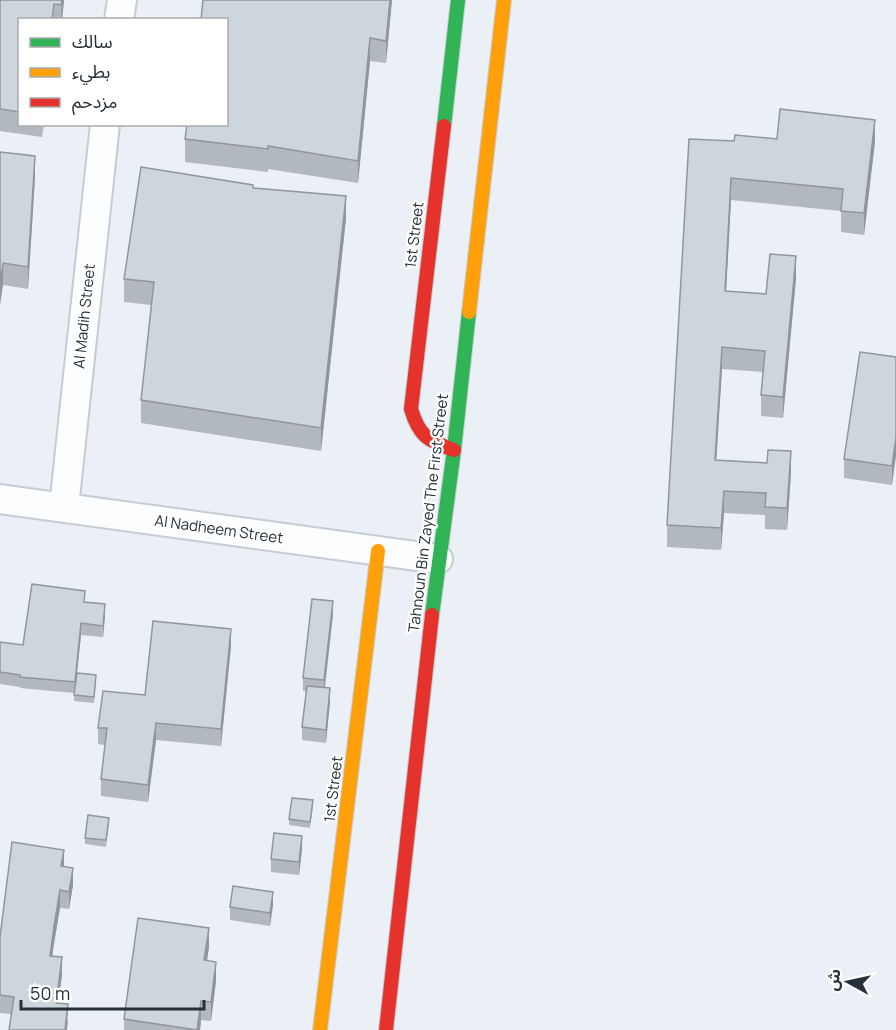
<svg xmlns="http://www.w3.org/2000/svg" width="896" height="1030" viewBox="0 0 896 1030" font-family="Manrope,'Noto Sans Arabic',sans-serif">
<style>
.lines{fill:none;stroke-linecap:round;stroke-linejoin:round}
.street-casing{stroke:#c4cdd3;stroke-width:32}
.fast-casing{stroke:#c4cdd3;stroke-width:16}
.slow-casing{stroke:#c4cdd3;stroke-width:16}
.jam-casing{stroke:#c4cdd3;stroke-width:16}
.street{stroke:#fcfdfe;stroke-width:28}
.fast{stroke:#30b455;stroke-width:14}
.slow{stroke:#ff9f0a;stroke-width:14}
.jam{stroke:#e5322d;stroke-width:14}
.wall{fill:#b1b8be}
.shaded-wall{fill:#90969b}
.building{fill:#ced6dd;stroke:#90969b;stroke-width:1.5}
.labels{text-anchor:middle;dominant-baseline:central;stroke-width:4.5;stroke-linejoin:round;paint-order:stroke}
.street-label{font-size:15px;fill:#253038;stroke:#fff}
</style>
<rect width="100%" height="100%" fill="#eaf0f5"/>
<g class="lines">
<defs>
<g id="street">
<path d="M119 20 122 0"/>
<path d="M0 499 438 559"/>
<path d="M64 507 105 124"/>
</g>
<g id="fast">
<path d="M444 126 458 0"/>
<path d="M432 615 454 450 469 312"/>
</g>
<g id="slow">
<path d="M469 312 504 0"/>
<path d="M320 1030 378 551"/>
</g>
<g id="jam">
<path d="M444 126 411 409C419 436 428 441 454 450"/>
<path d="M386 1030 432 615"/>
</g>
</defs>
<!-- street casing -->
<use href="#street" class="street-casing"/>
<!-- fast casing -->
<use href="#fast" class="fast-casing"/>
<!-- slow casing -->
<use href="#slow" class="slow-casing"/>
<!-- jam casing -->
<use href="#jam" class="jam-casing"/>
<!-- street -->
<use href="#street" class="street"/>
<!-- fast -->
<use href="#fast" class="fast"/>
<!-- slow -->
<use href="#slow" class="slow"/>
<!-- jam -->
<use href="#jam" class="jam"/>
</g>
<!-- wall -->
<g class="wall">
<path d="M0 0H64L62 20H20V124H44L42 137 0 131Z"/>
<path d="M392 0 386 63 370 61 358 183 268 169V172L185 162V139Z"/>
<path d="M777 139 875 141 864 235 841 232V211L731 200 726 291 766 294 796 278 783 418 761 416V395L763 372 722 369 716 460 791 473 787 530 765 529V515L724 513 721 550 667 547V525L734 141Z"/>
<path d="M0 152 35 177 28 289 3 285Z"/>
<path d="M253 188 346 218 321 451 141 423V400L151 305 124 302V279Z"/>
<path d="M896 357 892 485 844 478V459Z"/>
<path d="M85 602 105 616 103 637 81 635 76 677 96 681 94 703 74 701V693L20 688V687L0 684V642L23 645Z"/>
<path d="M333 614 325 688 330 701 326 743 302 740V727L306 691H303V678Z"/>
<path d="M231 646 221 746 156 740 148 802 101 796V779L105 745 98 744V728L145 695Z"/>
<path d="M313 807 310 828 289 825V819Z"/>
<path d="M109 824 106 847 85 844V838Z"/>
<path d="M302 849 299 875 271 872V859Z"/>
<path d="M64 866 73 885 69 909 60 908 52 956 62 975 58 1003 68 1021 67 1030H9L11 1014 0 1013V937Z"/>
<path d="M273 905 270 926 230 920V907Z"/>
<path d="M209 947 207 961 216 981 211 1021 201 1020 200 1030H124V1019Z"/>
</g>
<!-- shaded-wall -->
<g class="shaded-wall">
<path d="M62 0H64L62 20H61Z"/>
<path d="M390 0H392L386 63V41Z"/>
<path d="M370 38V61L358 183V161Z"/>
<path d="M875 120V141L864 235V213Z"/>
<path d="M35 156V177L28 289V267Z"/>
<path d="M731 178V200L725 312V291Z"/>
<path d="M346 196V218L321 451V428Z"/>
<path d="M796 256V278L783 418V397Z"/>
<path d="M3 263V285L0 305V283Z"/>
<path d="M722 347V369L715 482V460Z"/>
<path d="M896 437V456L892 485V466Z"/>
<path d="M791 451V473L787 530V508Z"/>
<path d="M724 491V513L721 550V528Z"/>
<path d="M333 601V614L324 693V680Z"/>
<path d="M105 604V616L103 637V626Z"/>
<path d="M81 623V635L75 694V682Z"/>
<path d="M231 629V646L221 746V729Z"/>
<path d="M330 688V701L326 743V730Z"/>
<path d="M156 723V740L148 802V785Z"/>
<path d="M302 836V849L299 875V862Z"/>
<path d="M64 850V867L61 866Z"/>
<path d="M73 868V885L69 909V892Z"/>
<path d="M60 890V908L54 943 50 973V956L54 926Z"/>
<path d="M273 892V905L270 926V913Z"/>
<path d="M209 928V947L204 979V960Z"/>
<path d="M62 957V975L56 1020V1003Z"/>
<path d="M216 962V981L211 1021V1002Z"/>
<path d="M201 1001V1020L200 1030H197Z"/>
<path d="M68 1004 67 1030H65Z"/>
</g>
<!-- building -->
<g class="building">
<path d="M0 0H62L61 5 54 4 52 20H20V112L0 109Z"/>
<path d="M203 0H390L386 41 370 38 358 161 268 146V149L185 139 187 124H226V20H201Z"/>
<path d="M780 109 875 120 864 213 841 211 843 189 731 178 725 291 766 294 770 254 796 256 783 397 761 395 765 351 722 347 715 460 767 463 768 450 791 451 787 508 765 507 766 493 724 491 721 528 667 525 689 139 734 141 735 135 777 139Z"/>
<path d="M0 152 35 156 28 267 3 263 0 283Z"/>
<path d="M141 167 253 185V188L346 196 321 428 141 400 154 282 124 279Z"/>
<path d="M860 352 896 357V437L892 466 844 459Z"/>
<path d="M32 584 85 591 84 602 105 604 103 626 81 623 75 682 20 677V675L0 672V642L23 645Z"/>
<path d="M312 599 333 601 324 680 303 678Z"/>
<path d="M153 621 231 629 221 729 156 723 148 785 101 779 107 728H98L103 691 145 695Z"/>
<path d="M77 673 96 675 94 697 74 695Z"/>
<path d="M307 686 330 688 326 730 302 727Z"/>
<path d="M292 798 313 800 310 822 289 819Z"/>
<path d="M88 815 109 818 106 840 85 838Z"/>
<path d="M274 833 302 836 299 862 271 859Z"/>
<path d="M12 842 64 850 61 866 73 868 69 892 60 890 54 926 50 956 62 957 56 1003 68 1004 65 1030H9L14 997 0 995V937Z"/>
<path d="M233 886 273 892 270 913 230 907Z"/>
<path d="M138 918 209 928 204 960 216 962 211 1002 201 1001 197 1030 124 1019Z"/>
</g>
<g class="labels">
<!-- street labels -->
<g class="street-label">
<text transform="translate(414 235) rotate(-83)">1st Street</text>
<text transform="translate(84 316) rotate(-84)">Al Madih Street</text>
<text transform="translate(428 513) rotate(-83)">Tahnoun Bin Zayed The First Street</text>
<text transform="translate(219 529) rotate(8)">Al Nadheem Street</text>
<text transform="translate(333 789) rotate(-83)">1st Street</text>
</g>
</g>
<!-- legend -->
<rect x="18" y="18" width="210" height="108" fill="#ffffff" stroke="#a8acaf" stroke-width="1.5"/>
<rect x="30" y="38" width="30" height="9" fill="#30b455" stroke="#a8acaf" stroke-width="1.5"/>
<text x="72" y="48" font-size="18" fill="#253038">سالك</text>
<rect x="30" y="68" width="30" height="9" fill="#ff9f0a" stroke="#a8acaf" stroke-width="1.5"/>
<text x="72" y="78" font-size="18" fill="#253038">بطيء</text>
<rect x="30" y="98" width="30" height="9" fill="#e5322d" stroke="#a8acaf" stroke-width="1.5"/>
<text x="72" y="108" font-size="18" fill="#253038">مزدحم</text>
<!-- north arrow -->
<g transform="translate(848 982) rotate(278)" stroke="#ffffff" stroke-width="4.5" paint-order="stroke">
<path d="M0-4.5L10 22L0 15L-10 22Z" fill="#253038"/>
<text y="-9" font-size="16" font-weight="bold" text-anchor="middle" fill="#253038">ش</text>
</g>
<!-- scale -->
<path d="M21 1000v9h183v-9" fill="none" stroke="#253038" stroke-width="3"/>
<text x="30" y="1000" font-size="18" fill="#253038" stroke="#ffffff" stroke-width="4.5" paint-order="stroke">50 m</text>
</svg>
